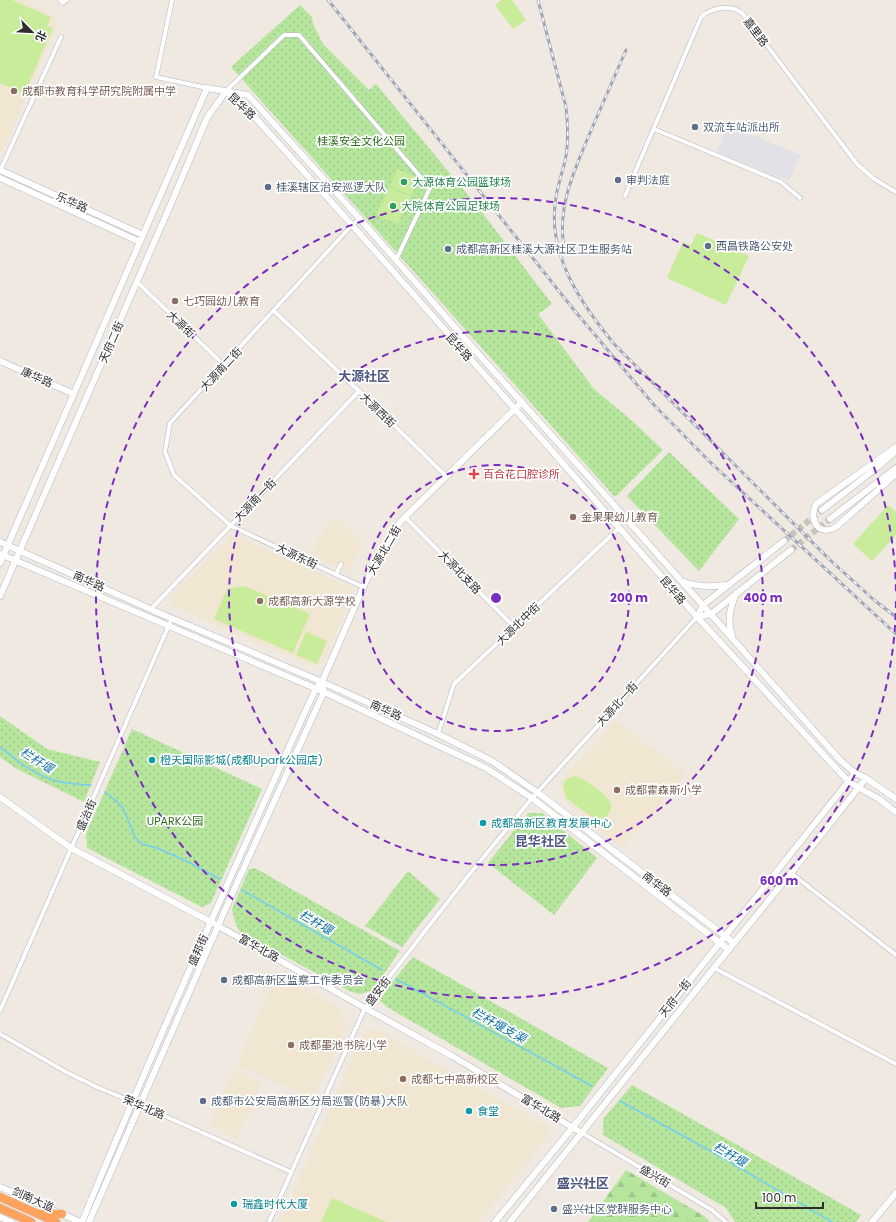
<svg xmlns="http://www.w3.org/2000/svg" width="896" height="1222" viewBox="0 0 896 1222" font-family="Poppins,'Noto Sans SC',sans-serif">
<style>
.industrial{fill:#e3e1e8}
.education{fill:#f0e6d1}
.grass{fill:url(#grass-dots)}
.forest{fill:url(#forest-firs)}
.pitch{fill:#c9ec9a}
.lines{fill:none;stroke-linecap:round;stroke-linejoin:round}
.stream{stroke:#75cff0;stroke-width:1.5}
.secondary-tunnel{stroke:#c8c4bd;stroke-width:6;stroke-dasharray:6 3;stroke-linecap:butt}
.street-casing{stroke:#b4b7c1;stroke-width:5}
.secondary-casing{stroke:#b4b7c1;stroke-width:7}
.highway-casing{stroke:#c9c9c9;stroke-width:9}
.street{stroke:#fff;stroke-width:4}
.secondary{stroke:#fff;stroke-width:6}
.highway{stroke:#ffa35c;stroke-width:8}
.rail-casing{stroke:#a3a6b8;stroke-width:3}
.rail{stroke:#fff;stroke-width:1.5;stroke-dasharray:4.5;stroke-linecap:butt}
.ring{fill:none;stroke:#7b2cbf;stroke-width:2;stroke-dasharray:7 5}
.education-dot{fill:#8d6e63;stroke:#fff;stroke-width:1.5}
.service-dot{fill:#5c6f8a;stroke:#fff;stroke-width:1.5}
.leisure-dot{fill:#2e9e5b;stroke:#fff;stroke-width:1.5}
.health-dot{fill:#e0444e;stroke:#fff;stroke-width:1.5}
.culture-dot{fill:#0f9aa8;stroke:#fff;stroke-width:1.5}
.labels{text-anchor:middle;dominant-baseline:central;stroke-width:3.5;stroke-linejoin:round;paint-order:stroke}
.street-label{font-size:11px;fill:#2e2e2e;stroke:#fff}
.education-label{font-size:11px;fill:#785e54;stroke:#fff;text-anchor:start}
.service-label{font-size:11px;fill:#4e5e75;stroke:#fff;text-anchor:start}
.park-label{font-size:11px;fill:#2c6e1b;stroke:#fff}
.leisure-label{font-size:11px;fill:#27864d;stroke:#fff;text-anchor:start}
.health-label{font-size:11px;fill:#be3a42;stroke:#fff;text-anchor:start}
.culture-label{font-size:11px;fill:#0d838f;stroke:#fff;text-anchor:start}
.water-label{font-size:12px;font-style:italic;fill:#0d6fa3;stroke:#fff}
.quarter-label{font-size:13px;font-weight:bold;fill:#4d5680;stroke:#fff}
.centre{fill:#7b2cbf;stroke:#fff;stroke-width:2}
.ring-label{font-size:12px;text-anchor:middle;font-weight:bold;fill:#7b2cbf;stroke:#fff;stroke-width:3.5;stroke-linejoin:round;paint-order:stroke}
</style>
<defs>
<pattern id="grass-dots" width="8" height="8" patternUnits="userSpaceOnUse"><rect width="8" height="8" fill="#b6e59e"/><path d="M2 2h.1M6 6h.1" fill="none" stroke="#9dc588" stroke-width="1.8" stroke-linecap="round"/></pattern>
<pattern id="forest-firs" width="22" height="20" patternUnits="userSpaceOnUse"><rect width="22" height="20" fill="#b6e59e"/><path d="M5 1l3.5 6h-7zM16 11l3.5 6h-7z" fill="#9dc588"/></pattern>
</defs>
<rect width="100%" height="100%" fill="#efe9e1"/>
<!-- industrial -->
<path class="industrial" d="M728 125 801 155 789 181 717 152Z"/>
<!-- education -->
<g class="education">
<path d="M0 0H22L45 10 53 16 56 25 55 31 2 152H0Z"/>
<path d="M336 518 363 542 348 572 311 556 319 536Z"/>
<path d="M232 535 354 589 324 662 314 667 171 605 170 598Z"/>
<path d="M616 721 686 774 622 848 562 798 560 782Z"/>
<path d="M277 972 341 1009 347 1024 313 1097 236 1066Z"/>
<path d="M374 1028 548 1127V1137L479 1222H280L365 1030Z"/>
<path d="M234 1068 262 1082 237 1139 210 1124Z"/>
</g>
<!-- grass -->
<g class="grass">
<path d="M300 5 312 17 313 24 323 44 369 90 376 84 481 211 552 304 538 314 594 389 630 419 663 450 615 497 231 67Z"/>
<path d="M669 452 739 519 699 571 627 496Z"/>
<path d="M0 716 47 749 100 762 84 802 17 769 0 757Z"/>
<path d="M132 729 262 789 211 903 202 907 87 848 86 834Z"/>
<path d="M528 813H542L597 858 554 915 488 863Z"/>
<path d="M255 868 400 951 372 991 359 994 349 991 240 932 235 922 232 909 249 869Z"/>
<path d="M408 871 440 899 402 947 365 926Z"/>
<path d="M413 957 608 1068 580 1106 561 1108 387 1007 380 1001 388 987Z"/>
<path d="M632 1085 861 1215 856 1222H735L726 1208 603 1135V1119Z"/>
</g>
<!-- forest -->
<path class="forest" d="M626 1170 704 1216 710 1222H588Z"/>
<!-- pitch -->
<g class="pitch">
<path d="M0 0H12L51 17 47 26 53 28 24 94 0 83Z"/>
<path d="M502 0H512L526 20 513 29 495 5Z"/>
<path d="M397 169 419 179 411 196 390 186Z"/>
<path d="M389 187 411 197 398 224 376 215Z"/>
<path d="M697 233 749 256 726 305 667 278 683 242 691 245Z"/>
<path d="M888 505 896 512V535L872 561 853 544Z"/>
<path d="M244 586 310 614 293 653 214 619 227 589Z"/>
<path d="M306 632 327 641 317 664 296 655Z"/>
<path d="M576 776C588 781 605 793 612 805 610 812 607 817 600 821L595 819 566 798 563 785 566 779Z"/>
<path d="M332 1198 387 1222H321Z"/>
</g>
<g class="lines">
<!-- stream -->
<g class="stream">
<path d="M0 747C16 760 33 774 53 780 65 784 79 784 91 785"/>
<path d="M105 792 115 800 123 808 135 837 142 844 157 848 184 860 220 879"/>
<path d="M242 890 382 970"/>
<path d="M396 979 592 1086"/>
<path d="M620 1101 714 1153 832 1222"/>
</g>
<!-- secondary-tunnel -->
<g class="secondary-tunnel">
<path d="M784 541 822 510"/>
<path d="M791 550 830 519"/>
</g>
<defs>
<g id="street">
<path d="M60 0 63 3 67 0"/>
<path d="M172 0 156 77 207 88"/>
<path d="M226 91 284 35H299L430 188 396 260"/>
<path d="M654 129 781 182 800 198"/>
<path d="M0 171 61 37"/>
<path d="M625 196 701 17C712 7 732 4 743 14L857 164 874 179 896 192"/>
<path d="M360 219 352 225 170 423 165 452 174 475 231 526 363 587"/>
<path d="M137 282 224 365"/>
<path d="M274 311 359 391 446 476"/>
<path d="M405 517 514 627"/>
<path d="M336 574 341 564"/>
<path d="M151 609 359 391"/>
<path d="M438 734 454 684 619 528"/>
<path d="M791 873 896 955"/>
<path d="M714 968 896 1064"/>
<path d="M0 1011 172 618"/>
<path d="M0 1034 66 1072 97 1087 140 1105 291 1172"/>
<path d="M582 1133 712 1210 726 1222"/>
<path d="M269 1222 365 1008 468 876 532 798 697 617"/>
</g>
<g id="secondary">
<path d="M227 92 243 104 352 225 545 443 697 617 833 765 849 782 879 799 896 812"/>
<path d="M0 170 143 235"/>
<path d="M0 178 140 242"/>
<path d="M0 361 74 394"/>
<path d="M896 447 816 504C808 520 819 537 836 527L896 474"/>
<path d="M822 510 879 466 896 451"/>
<path d="M830 519 896 468"/>
<path d="M0 542 159 613 322 682 438 734 492 761 537 792 734 943"/>
<path d="M0 554 324 692 486 768 532 798 729 950"/>
<path d="M0 563 207 88 248 95 360 219 482 358 606 496 840 760 855 773 866 778 896 799"/>
<path d="M684 582C698 587 712 587 726 585"/>
<path d="M0 596 173 199 207 118 226 91"/>
<path d="M697 617 711 614 791 550"/>
<path d="M697 617 703 605 784 541"/>
<path d="M732 636C727 620 730 609 736 593"/>
<path d="M0 797 71 848 211 922 365 1008 452 1056 582 1133"/>
<path d="M0 1187 80 1222"/>
<path d="M0 1217 11 1222"/>
<path d="M82 1222C156 1042 235 865 316 688L318 686"/>
<path d="M89 1222 232 894 324 692 322 682 366 581 400 522 522 402"/>
<path d="M495 1222 573 1127 855 773"/>
<path d="M510 1222 734 943 791 873 866 778"/>
<path d="M872 1222 896 1193"/>
</g>
<g id="highway">
<path d="M0 1197 56 1222"/>
<path d="M0 1208 31 1222"/>
<path d="M41 1213 62 1214"/>
</g>
</defs>
<!-- street casing -->
<use href="#street" class="street-casing"/>
<!-- secondary casing -->
<use href="#secondary" class="secondary-casing"/>
<!-- highway casing -->
<use href="#highway" class="highway-casing"/>
<!-- street -->
<use href="#street" class="street"/>
<!-- secondary -->
<use href="#secondary" class="secondary"/>
<!-- highway -->
<use href="#highway" class="highway"/>
<defs>
<g id="rail">
<path d="M328 0 574 310 654 405 710 462 896 634"/>
<path d="M538 0 566 107C568 125 569 143 565 161 562 173 558 185 556 197 546 254 581 304 615 345L829 559 874 600 896 617"/>
<path d="M565 252C555 208 576 166 593 126 604 101 615 75 626 50"/>
</g>
</defs>
<!-- rail casing -->
<use href="#rail" class="rail-casing"/>
<!-- rail -->
<use href="#rail" class="rail"/>
</g>
<!-- distance rings -->
<g class="ring">
<circle cx="496" cy="598" r="133"/>
<circle cx="496" cy="598" r="267"/>
<path d="M896 601A400 400 0 1 1 896 595"/>
</g>
<!-- markers -->
<g class="education-dot">
<circle cx="14" cy="91" r="4"/>
<circle cx="175" cy="301" r="4"/>
<circle cx="573" cy="517" r="4"/>
<circle cx="260" cy="601" r="4"/>
<circle cx="617" cy="790" r="4"/>
<circle cx="291" cy="1045" r="4"/>
<circle cx="403" cy="1079" r="4"/>
</g>
<g class="service-dot">
<circle cx="695" cy="127" r="4"/>
<circle cx="618" cy="180" r="4"/>
<circle cx="268" cy="187" r="4"/>
<circle cx="708" cy="246" r="4"/>
<circle cx="448" cy="249" r="4"/>
<circle cx="224" cy="980" r="4"/>
<circle cx="203" cy="1101" r="4"/>
<circle cx="554" cy="1209" r="4"/>
</g>
<g class="leisure-dot">
<circle cx="404" cy="182" r="4"/>
<circle cx="393" cy="206" r="4"/>
</g>
<path class="health-dot" d="M472 468h4v4h4v4h-4v4h-4v-4h-4v-4h4z"/>
<g class="culture-dot">
<circle cx="152" cy="760" r="4"/>
<circle cx="483" cy="823" r="4"/>
<circle cx="469" cy="1111" r="4"/>
<circle cx="234" cy="1204" r="4"/>
</g>
<g class="labels">
<!-- street labels -->
<g class="street-label">
<text transform="translate(756 32) rotate(53)">嘉里路</text>
<text transform="translate(242 106) rotate(43)">昆华路</text>
<text transform="translate(72 202) rotate(24)">乐华路</text>
<text transform="translate(181 324) rotate(44)">大源街</text>
<text transform="translate(111 342) rotate(-66)">天府二街</text>
<text transform="translate(459 347) rotate(48)">昆华路</text>
<text transform="translate(221 369) rotate(-47)">大源南二街</text>
<text transform="translate(37 377) rotate(24)">康华路</text>
<text transform="translate(378 410) rotate(44)">大源西街</text>
<text transform="translate(255 500) rotate(-46)">大源南一街</text>
<text transform="translate(384 550) rotate(-60)">大源北二街</text>
<text transform="translate(297 556) rotate(25)">大源东街</text>
<text transform="translate(460 572) rotate(46)">大源北支路</text>
<text transform="translate(89 581) rotate(24)">南华路</text>
<text transform="translate(673 590) rotate(49)">昆华路</text>
<text transform="translate(518 624) rotate(-44)">大源北中街</text>
<text transform="translate(617 704) rotate(-48)">大源北一街</text>
<text transform="translate(386 710) rotate(24)">南华路</text>
<text transform="translate(86 815) rotate(-66)">盛治街</text>
<text transform="translate(657 884) rotate(37)">南华路</text>
<text transform="translate(259 948) rotate(29)">富华北路</text>
<text transform="translate(198 950) rotate(-66)">盛邦街</text>
<text transform="translate(378 991) rotate(-52)">盛安街</text>
<text transform="translate(675 998) rotate(-52)">天府一街</text>
<text transform="translate(144 1107) rotate(23)">荣华北路</text>
<text transform="translate(541 1108) rotate(30)">富华北路</text>
<text transform="translate(655 1176) rotate(30)">盛兴街</text>
<text transform="translate(33 1199) rotate(24)">剑南大道</text>
</g>
<!-- education labels -->
<g class="education-label">
<text x="22" y="91">成都市教育科学研究院附属中学</text>
<text x="183" y="301">七巧园幼儿教育</text>
<text x="581" y="517">金果果幼儿教育</text>
<text x="268" y="601">成都高新大源学校</text>
<text x="625" y="790">成都霍森斯小学</text>
<text x="299" y="1045">成都墨池书院小学</text>
<text x="411" y="1079">成都七中高新校区</text>
</g>
<!-- service labels -->
<g class="service-label">
<text x="703" y="127">双流车站派出所</text>
<text x="626" y="180">审判法庭</text>
<text x="276" y="187">桂溪辖区治安巡逻大队</text>
<text x="716" y="246">西昌铁路公安处</text>
<text x="456" y="249">成都高新区桂溪大源社区卫生服务站</text>
<text x="232" y="980">成都高新区监察工作委员会</text>
<text x="211" y="1101">成都市公安局高新区分局巡警(防暴)大队</text>
<text x="562" y="1209">盛兴社区党群服务中心</text>
</g>
<!-- park labels -->
<g class="park-label">
<text x="361" y="141">桂溪安全文化公园</text>
<text x="175" y="821">UPARK公园</text>
</g>
<!-- leisure labels -->
<g class="leisure-label">
<text x="412" y="182">大源体育公园篮球场</text>
<text x="401" y="206">大院体育公园足球场</text>
</g>
<!-- health labels -->
<g class="health-label">
<text x="483" y="474">百合花口腔诊所</text>
</g>
<!-- culture labels -->
<g class="culture-label">
<text x="160" y="760">橙天国际影城(成都Upark公园店)</text>
<text x="491" y="823">成都高新区教育发展中心</text>
<text x="477" y="1111">食堂</text>
<text x="242" y="1204">瑞鑫时代大厦</text>
</g>
<!-- water labels -->
<g class="water-label">
<text transform="translate(37 760) rotate(32)">栏杆堰</text>
<text transform="translate(316 922) rotate(30)">栏杆堰</text>
<text transform="translate(499 1025) rotate(29)">栏杆堰支渠</text>
<text transform="translate(730 1154) rotate(30)">栏杆堰</text>
</g>
<!-- quarter labels -->
<g class="quarter-label">
<text x="364" y="376">大源社区</text>
<text x="541" y="841">昆华社区</text>
<text x="583" y="1183">盛兴社区</text>
</g>
</g>
<circle cx="496" cy="598" r="6" class="centre"/>
<g class="ring-label">
<text x="629" y="602">200 m</text>
<text x="763" y="602">400 m</text>
<text x="779" y="885">600 m</text>
</g>
<!-- north arrow -->
<g transform="translate(32 32) rotate(114)" stroke="#ffffff" stroke-width="3" paint-order="stroke">
<path d="M0-3L7 15L0 10L-7 15Z" fill="#2e2e2e"/>
<text y="-6" font-size="11" font-weight="bold" text-anchor="middle" fill="#2e2e2e">北</text>
</g>
<!-- scale -->
<path d="M756 1202v6h67v-6" fill="none" stroke="#2e2e2e" stroke-width="2"/>
<text x="762" y="1202" font-size="12" fill="#2e2e2e" stroke="#ffffff" stroke-width="3" paint-order="stroke">100 m</text>
</svg>
